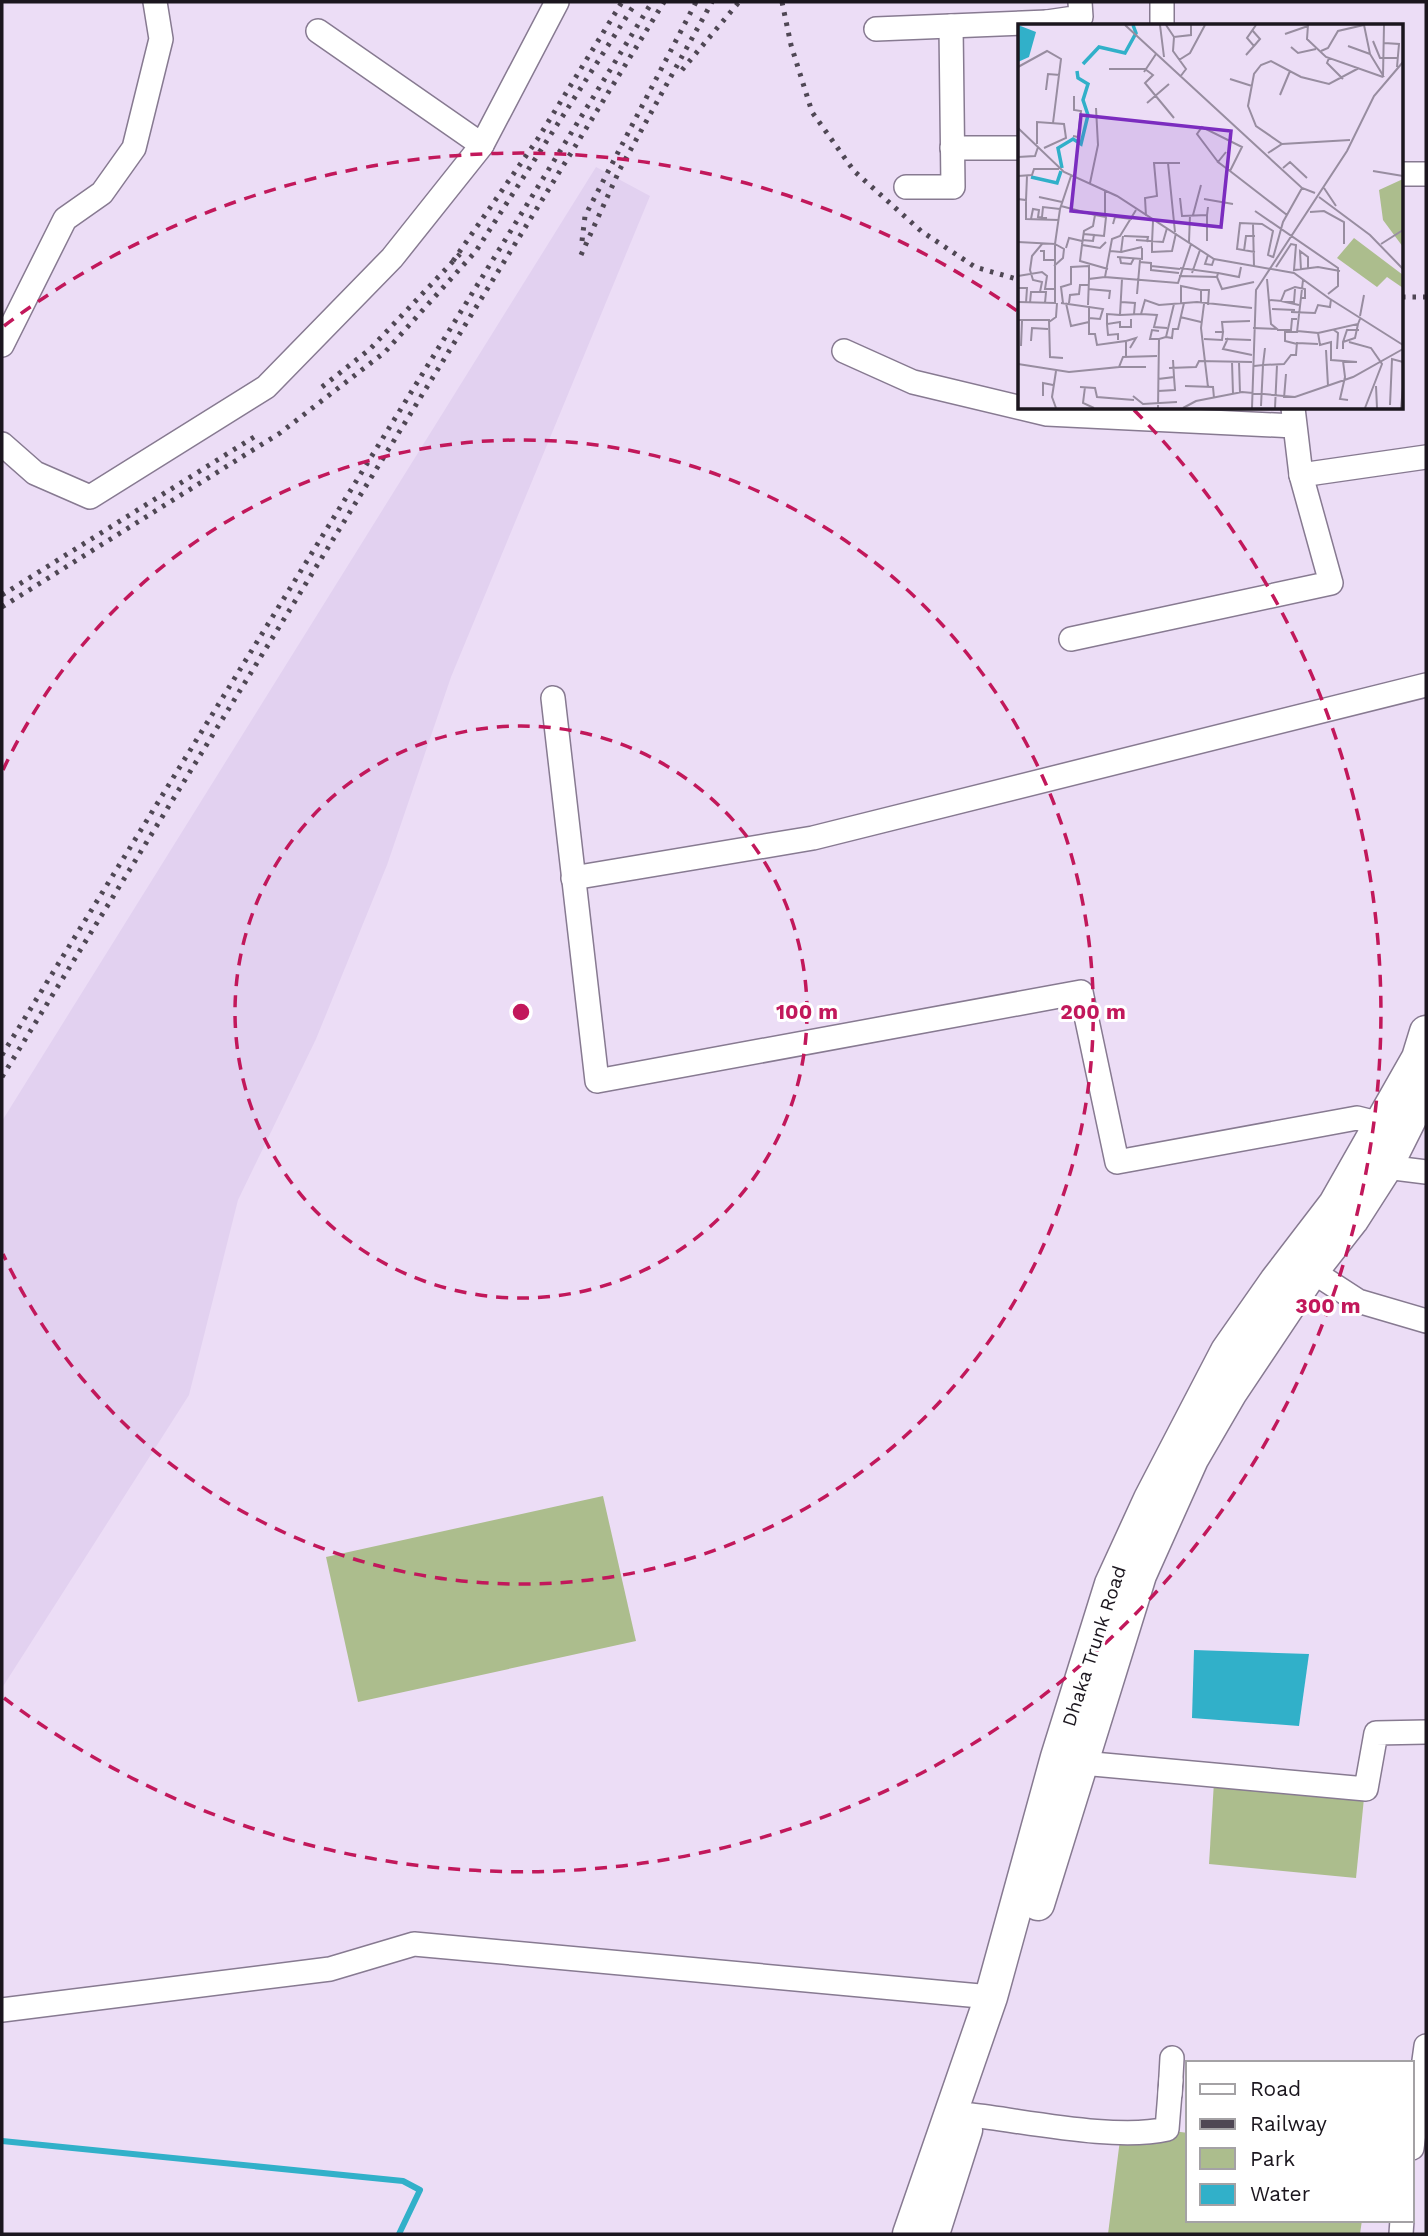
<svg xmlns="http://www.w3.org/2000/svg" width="1428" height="2236" viewBox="0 0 1428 2236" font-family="'Work Sans',sans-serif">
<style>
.built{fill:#e2d1f0}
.green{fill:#acbd8d}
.water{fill:#31b0c9}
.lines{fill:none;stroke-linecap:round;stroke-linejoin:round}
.stream{stroke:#31b0c9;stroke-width:6}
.minor-casing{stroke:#877a91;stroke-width:26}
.secondary-casing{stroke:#877a91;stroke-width:35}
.minor{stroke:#fff;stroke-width:23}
.secondary{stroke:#fff;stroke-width:32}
.rail{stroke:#4f4754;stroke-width:5;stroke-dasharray:3.5 7;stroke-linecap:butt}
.ring{fill:none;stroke:#c2185b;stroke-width:3.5;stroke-dasharray:12 9}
.labels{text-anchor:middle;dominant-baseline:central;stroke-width:6;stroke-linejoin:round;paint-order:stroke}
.street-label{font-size:19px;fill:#1b161e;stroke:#fff}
.inset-river{fill:none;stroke:#31b0c9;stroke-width:3.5}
.inset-road{fill:none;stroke:#988da0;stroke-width:2}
.view{fill:#7b2cbf;fill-opacity:0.15;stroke:#7b2cbf;stroke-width:3.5}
.inset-edge{fill:none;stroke:#1b161e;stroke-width:3.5}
.centre{fill:#c2185b;stroke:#fff;stroke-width:3.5}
.ring-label{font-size:21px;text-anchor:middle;font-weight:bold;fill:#c2185b;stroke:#fff;stroke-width:6;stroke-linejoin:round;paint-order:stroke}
</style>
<rect width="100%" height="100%" fill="#ecddf6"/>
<!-- built -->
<path class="built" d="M596 167 650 196 451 677 387 865 316 1039 238 1200 189 1395 2 1688V1121Z"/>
<!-- green -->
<g class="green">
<path d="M603 1496 636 1641 358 1702 326 1557Z"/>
<path d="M1214 1782 1364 1798 1356 1878 1209 1864Z"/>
<path d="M1122 2124 1188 2133V2220H1362L1360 2234H1108Z"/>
</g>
<!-- water -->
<path class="water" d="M1194 1650 1309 1654 1299 1726 1192 1718Z"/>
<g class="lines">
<!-- stream -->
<path class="stream" d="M2 2141 403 2181 420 2190 399 2234"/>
<defs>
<g id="minor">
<path d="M1162 2V26"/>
<path d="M1047 26V22L1081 17 1080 2"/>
<path d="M876 29 1047 22"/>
<path d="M318 31 482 145 557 2"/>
<path d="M952 148H1020"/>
<path d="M1402 174H1426"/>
<path d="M906 187H953L951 26"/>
<path d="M2 345 65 219 102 193 134 148 161 39 155 2"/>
<path d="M844 351 913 382 1047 414 1294 426"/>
<path d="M2 444 35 473 90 497 266 387 392 258 482 145"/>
<path d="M1301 475 1426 457"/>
<path d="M1071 639 1331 583 1301 475 1293 408"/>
<path d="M553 698 597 1081 1081 992 1117 1162 1357 1118 1381 1124"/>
<path d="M573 878 813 838 1426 685"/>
<path d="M1386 1167 1426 1172"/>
<path d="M1312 1271 1358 1301 1426 1321"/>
<path d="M1082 1763 1366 1789 1376 1733 1426 1732"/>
<path d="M2 2010 330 1969 414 1944 991 1997"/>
<path d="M1170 2094 1172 2058"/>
<path d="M971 2115C1025 2121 1116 2141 1167 2129L1171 2080"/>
<path d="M1412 2148 1426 2046"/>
<path d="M1401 2234 1402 2220"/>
</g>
<g id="secondary">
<path d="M1038 1904 1140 1575 1192 1459 1231 1392 1312 1271 1352 1220 1386 1167 1426 1087"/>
<path d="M909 2234 991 1997 1057 1757 1111 1584 1150 1499 1227 1351 1276 1281 1335 1204 1418 1058 1426 1032"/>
<path d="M933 2234 966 2130"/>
</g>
</defs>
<!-- minor casing -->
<use href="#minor" class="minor-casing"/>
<!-- secondary casing -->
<use href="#secondary" class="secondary-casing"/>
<!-- minor -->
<use href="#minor" class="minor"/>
<!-- secondary -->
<use href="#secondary" class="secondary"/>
<!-- rail -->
<g class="rail">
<path d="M782 2 791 45 812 112 854 171 921 231 975 267 1020 280"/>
<path d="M682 70 739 2"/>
<path d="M582 241 585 216 696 2"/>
<path d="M581 255 620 169 712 2"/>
<path d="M453 261 537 140 622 2"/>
<path d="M1402 297H1426"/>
<path d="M322 387 370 349 460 254"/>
<path d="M2 595 254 437"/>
<path d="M2 607 280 433 385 352 476 251 636 2"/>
<path d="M2 1055 652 2"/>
<path d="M2 1077 664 2"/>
</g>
</g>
<!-- distance rings -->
<g class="ring">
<circle cx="521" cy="1012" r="286"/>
<path d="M3 770A572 572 0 1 1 3 1254"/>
<path d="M4 326A859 859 0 0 1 1020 313M1134 410A859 859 0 0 1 4 1698"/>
</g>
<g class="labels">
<!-- street labels -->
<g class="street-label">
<text transform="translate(1094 1646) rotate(-72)">Dhaka Trunk Road</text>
</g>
</g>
<!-- overview -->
<g transform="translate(1018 24)">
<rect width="385" height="385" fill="#ecddf6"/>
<path d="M385 155V223L365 196 361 166ZM336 214 385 251V264L369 253 359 263 319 234Z" fill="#acbd8d"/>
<path d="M0 1 18 8 11 33 0 38Z" fill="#31b0c9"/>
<path class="inset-river" d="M65 40 81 23 107 29 118 9 115 1M44 144 40 124 55 115 63 120 70 91 65 76 70 60 60 54 59 47M13 153 39 159 43 147"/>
<path class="inset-road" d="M107 1 284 164 297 169M142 1 146 33M148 1 156 13 173 11V1M290 1 289 15 308 33 365 53M234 6 242 15 236 22M267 10 290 2M156 13 155 27 168 45 162 53M355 17 362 34H380M366 19 381 20 379 43M330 22 352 30M273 23 280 29 298 25M303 27 310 24 320 7 346 1 352 30 366 53M228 31 236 22 229 14 238 1M311 34 309 39 325 55M161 36 172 29 187 1M0 43 29 27 43 35 35 99M91 45H127L135 51 127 59 156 94M126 48 138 30M365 52 366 1M212 55 234 62M28 66 30 50 42 51M262 71 272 47M129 79 151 60M0 104 46 148 99 172 196 235 276 249 312 275M55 112 60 113 63 87 56 86V72M19 120V98L46 100 48 114 26 124M264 120 238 102 230 82 236 50 243 41 253 37 283 53 311 60 341 44M208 128 200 138 212 147M250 129 264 120 332 116M0 133 17 132 20 123M200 138 179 110 184 103 224 123 212 147 269 191M150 139 157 208M265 144 272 138 289 154M355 147 385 152M0 152 14 151 16 145H41M72 159 80 121 78 84M306 164 318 182M0 169V175L8 176 9 152M21 173 44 178M301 173 352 211 385 245M162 174 164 192 189 191 190 183M186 175 215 180M8 176V195L41 196M43 182 77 191 75 202 66 207 64 221M118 186 102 212 94 215 87 253 160 259 173 220M237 187 320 244V262L310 270M292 188 306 187 326 198V220M175 191 183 161M189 191V217M128 192 127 174 139 172 136 139H162M24 193 25 183 42 185M87 193V167M13 195 15 185 21 186 20 193 29 194M95 200 97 193 114 195M235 200 236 242M76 211 86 212 88 193 77 191M106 212 130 213 129 218M64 216 75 217 76 211 65 210M118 216 145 218 149 204M0 218 37 220 42 185 53 152M88 218 82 224 64 221 62 237 90 245M171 218 172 191M134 219V228L154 227 158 209M134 219 135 197M363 220 385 206M48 224 51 214 64 217M22 227H26V236H36M92 227 103 228 105 212M226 227 228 212H237M103 228 124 223M237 228 219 225 222 199 244 200 255 207 250 231 255 233M190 231 187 240 194 241 196 235M99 233 124 235V224M102 234 103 239 113 240 116 234M255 234 265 198 284 164M121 238 133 239V246L161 249M36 242 45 234 46 225 37 220M133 242 162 245M258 243 273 220 278 221 276 246 300 243 322 247M162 244 200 249 199 253M283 246 282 227 290 233V245M174 249 182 226M200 249 221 253 223 243M0 252 24 248 29 252 27 265H38M161 252 199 253 204 265 236 258M104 255 102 291 123 290 127 276 141 281 179 278 234 284M0 264H9L8 279M70 265 92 267 91 275M183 266H191L190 281M22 268 24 258 15 256 12 246 14 232 24 220M119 270 122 236M309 273 385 321M251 276 276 278 277 265M1 278 37 279V220M103 278 117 279 116 290M12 279 13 268H28L27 279M43 279 85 285 82 295 71 294M45 279 43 263 53 260V243L71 242V255M48 279 53 302 71 298M51 279 52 271 61 270 62 261H70M163 279V262L183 266V279M186 280 183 304 190 363M70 281 71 255 87 253M281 281 263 277 267 267 277 263 287 265V274H282M71 282V310H77L79 321 108 317V333M254 285 277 286M273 288 297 289 300 281 312 283 313 275M123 290 139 291 136 303 149 304M342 292 346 271M162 293 183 298M0 296H31L32 333 45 334M102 297V303H113V295M31 298 38 293 39 279M89 300V290L103 291M235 304 259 305 253 300 249 255M259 306H273L274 295H279M316 306 320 309 319 325M141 307 134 306 132 315H141M279 307 300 309 302 321 313 318V336L339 338M205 308 204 298 232 297M300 309 340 300 342 295M148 313 154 314 155 305H160L166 279M210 314 205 325 234 331M186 315 204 316 205 308H197M207 315 233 316M100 316V310L90 311 89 300 102 298M13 317 14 304 30 305M108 317 118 314 112 324M325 318 329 306H341M331 318 353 324 364 340 347 384M279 319 300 320M279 320 267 317V308H279L285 256M3 322 4 297M247 324 245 341 266 340 273 331H278L279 318M325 325V318L337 314 340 300M308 326 310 362M325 337 327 353 322 375 330 376M214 338 215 370M221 338 222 369M0 340 51 348 101 343 105 333 139 332M236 342 245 341 243 382M101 343H128M151 344 178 343 181 337 234 338M140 355 156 353 155 336M167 362 195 363 196 374M358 362 359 384M62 363 77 364 79 373 116 376M67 363 65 379 76 384M140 367 157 366 156 353M25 372V359L35 361M115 372 125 380 159 378M266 374 268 350M372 381 374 335 385 338M38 384 34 373 38 347M140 384 141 315 148 313 156 280M165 384 178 377 224 368 277 373 335 353 385 325M234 384 238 266 329 127 356 72 385 38M257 384 259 341M383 384 385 363"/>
<path class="view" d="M63 91 213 107 203 203 53 187Z"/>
<rect width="385" height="385" class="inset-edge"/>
</g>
<circle cx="521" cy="1012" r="10" class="centre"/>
<g class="ring-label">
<text x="807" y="1019">100 m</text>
<text x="1093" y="1019">200 m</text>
<text x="1328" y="1313">300 m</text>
</g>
<!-- border -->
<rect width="1428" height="2236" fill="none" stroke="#1b161e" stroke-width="7"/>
<!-- legend -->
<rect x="1186" y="2061" width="228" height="161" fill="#ffffff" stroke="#a4a2a5" stroke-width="2"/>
<rect x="1200" y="2084" width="35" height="10" fill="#ffffff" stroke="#a4a2a5" stroke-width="2"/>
<text x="1250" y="2096" font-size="21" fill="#1b161e">Road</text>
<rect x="1200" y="2119" width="35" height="10" fill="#4f4754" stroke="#a4a2a5" stroke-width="2"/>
<text x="1250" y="2131" font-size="21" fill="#1b161e">Railway</text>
<rect x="1200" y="2148" width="35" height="21" fill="#acbd8d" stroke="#a4a2a5" stroke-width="2"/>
<text x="1250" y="2166" font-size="21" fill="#1b161e">Park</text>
<rect x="1200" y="2184" width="35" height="21" fill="#31b0c9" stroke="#a4a2a5" stroke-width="2"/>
<text x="1250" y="2201" font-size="21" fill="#1b161e">Water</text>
</svg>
